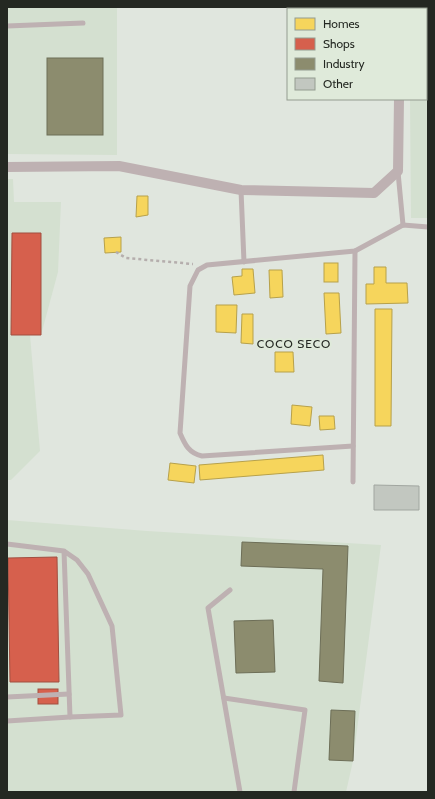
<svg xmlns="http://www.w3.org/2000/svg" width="435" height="799" viewBox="0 0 435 799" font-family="Cabin,sans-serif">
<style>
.built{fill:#d4e0d0}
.homes{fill:#f6d55c;stroke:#b7a14b}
.shops{fill:#d6604d;stroke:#a14f40}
.industry{fill:#8c8c6e;stroke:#6d6e57}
.building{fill:#c2c7c0;stroke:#a1a6a0}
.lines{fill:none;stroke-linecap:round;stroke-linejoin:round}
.path{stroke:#b5aead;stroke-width:2.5;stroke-dasharray:3 3;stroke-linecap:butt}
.lane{stroke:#beb1b2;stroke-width:5}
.street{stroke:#beb1b2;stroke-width:10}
.labels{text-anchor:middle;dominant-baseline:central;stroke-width:4;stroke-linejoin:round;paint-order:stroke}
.neighbourhood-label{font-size:12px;letter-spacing:1px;fill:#242822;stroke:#dfeada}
</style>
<rect width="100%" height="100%" fill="#e0e6de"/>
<!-- built -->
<g class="built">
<path d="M7 7H117V155L7 154Z"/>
<path d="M410 7H428V218H411L410 99H426V9H410Z"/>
<path d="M7 179H13L14 202H61L58 272 41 335H30L40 451 11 480H7Z"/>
<path d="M7 520 147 531 381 545 353 761 346 792H7Z"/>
</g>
<!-- homes -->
<g class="homes">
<path d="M137 196H148V215L136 217Z"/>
<path d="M121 237V252L105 253 104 238Z"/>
<rect x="324" y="263" width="14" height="19"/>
<path d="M374 267H386V283H407L408 303 366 304V284H374Z"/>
<path d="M242 269H253L255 293 234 295 232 277 242 276Z"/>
<path d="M269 270H282L283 297 270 298Z"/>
<path d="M324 293H339L341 333 326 334Z"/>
<path d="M216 305H237L236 333 216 332Z"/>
<path d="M375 309H392L391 426H375Z"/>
<path d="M242 314H253V344L241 343Z"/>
<path d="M275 352H293L294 372H275Z"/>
<path d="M292 405 312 407 310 426 291 424Z"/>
<path d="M319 416H334L335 429 320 430Z"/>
<path d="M323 455 324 470 200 480 199 465Z"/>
<path d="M170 463 196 466 194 483 168 480Z"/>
</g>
<!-- shops -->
<g class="shops">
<path d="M12 233H41V335H11Z"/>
<path d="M57 557 59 682H10L8 558Z"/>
<rect x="38" y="689" width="20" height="15"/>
</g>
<!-- industry -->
<g class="industry">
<rect x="47" y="58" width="56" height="77"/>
<path d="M242 542 348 546 343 683 319 681 323 569 241 566Z"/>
<path d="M273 620 275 672 236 673 234 621Z"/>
<path d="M331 710 355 711 353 761 329 760Z"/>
</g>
<!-- building -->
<path class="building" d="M374 485 419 486V510H374Z"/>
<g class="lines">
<!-- path -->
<path class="path" d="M116 252 126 258 193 264"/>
<!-- lane -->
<g class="lane">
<path d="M7 26 83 23"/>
<path d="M398 172 403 225"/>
<path d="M241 190 244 262"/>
<path d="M353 446 202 456C189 453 185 445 180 433L190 286 198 270 207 265 355 251 403 225 428 227"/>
<path d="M353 482 355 251"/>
<path d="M7 544 64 551 77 560 88 574 112 626 121 715 70 717 64 551"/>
<path d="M230 590 208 608 240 792"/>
<path d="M7 697 69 694"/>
<path d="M224 698 305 710 294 792"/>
<path d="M7 721 70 717"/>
</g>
<!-- street -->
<g class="street">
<path d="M399 9V7"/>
<path d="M7 167 119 166 241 190 374 193 398 171 399 99"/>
</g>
</g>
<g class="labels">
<!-- neighbourhood labels -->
<g class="neighbourhood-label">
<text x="294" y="343">COCO SECO</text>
</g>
</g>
<!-- border -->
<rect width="435" height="799" fill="none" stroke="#242822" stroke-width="16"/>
<!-- legend -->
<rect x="287" y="8" width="140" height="92" fill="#dfeada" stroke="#949c90"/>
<rect x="295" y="18" width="20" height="12" fill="#f6d55c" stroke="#949c90"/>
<text x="323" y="28" font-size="12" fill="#242822">Homes</text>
<rect x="295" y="38" width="20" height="12" fill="#d6604d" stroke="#949c90"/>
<text x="323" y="48" font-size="12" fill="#242822">Shops</text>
<rect x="295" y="58" width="20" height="12" fill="#8c8c6e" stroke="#949c90"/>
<text x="323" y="68" font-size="12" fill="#242822">Industry</text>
<rect x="295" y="78" width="20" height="12" fill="#c2c7c0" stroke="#949c90"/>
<text x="323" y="88" font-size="12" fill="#242822">Other</text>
</svg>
